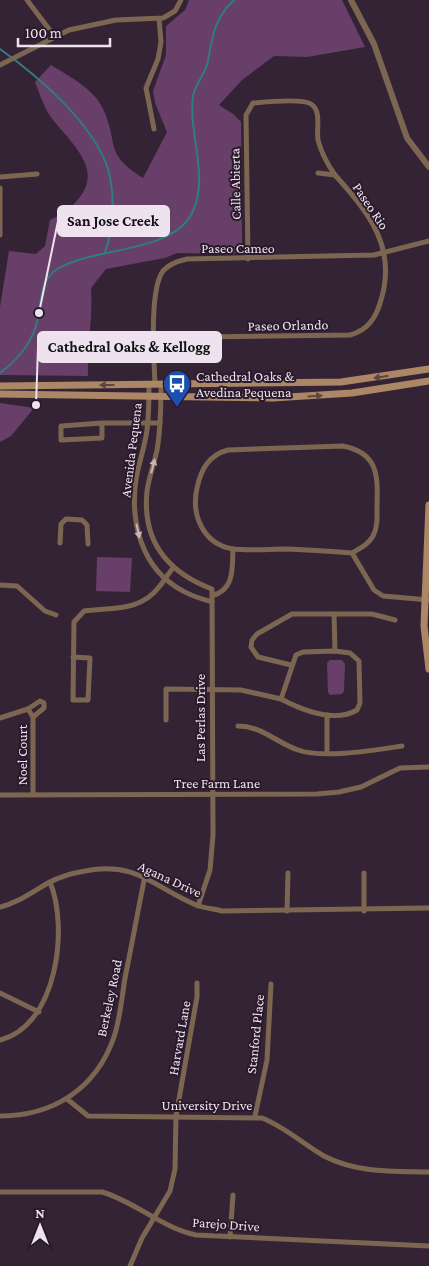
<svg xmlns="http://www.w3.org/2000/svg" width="429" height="1266" viewBox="0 0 429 1266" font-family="'Crimson Pro',serif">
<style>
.green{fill:#673f69}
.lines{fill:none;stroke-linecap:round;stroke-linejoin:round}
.stream{stroke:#2e7d82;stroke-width:2}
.minor{stroke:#7c6651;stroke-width:5}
.tertiary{stroke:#7c6651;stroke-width:6}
.secondary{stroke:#ab8766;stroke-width:7}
.oneway{fill:#5e4643}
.oneway2{fill:#c5b7b6}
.labels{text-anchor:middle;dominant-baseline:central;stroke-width:4;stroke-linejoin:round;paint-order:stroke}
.street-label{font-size:14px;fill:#ede2ed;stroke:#2a1a2b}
.poi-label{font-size:14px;fill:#ede2ed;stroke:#2a1a2b;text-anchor:start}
.leader{fill:none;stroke:#ede2ed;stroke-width:2}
.callout-dot{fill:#ede2ed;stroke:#2a1a2b;stroke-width:2}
.callout{fill:#ede2ed;stroke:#ede2ed;stroke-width:2}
.callout-label{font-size:15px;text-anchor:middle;font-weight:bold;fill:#111}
</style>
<rect width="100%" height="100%" fill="#342335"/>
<!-- green -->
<g class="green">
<path d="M189 0H342L365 47 307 57 274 56 242 80 219 105 233 114 241 122 242 244 240 250 234 254 177 253 165 258 106 269 91 288C93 318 87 346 88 376L0 375V307L9 251 36 254 45 246 50 220C67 212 71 209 82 194 103 163 61 135 47 111 42 102 39 92 35 82L51 65C70 77 95 89 104 111 119 146 104 153 143 178L167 132 155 103 153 91 166 55V26L185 10Z"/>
<path d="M0 403 34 408 11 436 0 442Z"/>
<path d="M97 557 132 558 130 592 96 591Z"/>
<path d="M330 660H342L345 664 344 691 342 694 330 695 328 692 327 663Z"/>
</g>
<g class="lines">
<!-- stream -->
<g class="stream">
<path d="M0 49C38 76 93 123 108 169 115 193 114 229 105 252"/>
<path d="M0 373C16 361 28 348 35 329 43 308 36 281 59 268 96 247 172 253 192 213 210 177 188 134 193 96 195 84 206 73 208 61 212 37 215 17 234 0"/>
</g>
<!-- minor -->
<g class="minor">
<path d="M27 0 55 37"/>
<path d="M0 65 69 30 116 20 163 18 175 11 181 0"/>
<path d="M154 129 146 88 158 59 161 42 159 19"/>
<path d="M0 177 37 174"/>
<path d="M0 188V235"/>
<path d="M248 259 246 115 253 103C265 102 302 98 311 104 322 111 316 129 318 140 321 152 328 165 335 175"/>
<path d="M128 338 350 335C368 330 376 318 381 300 397 247 369 213 335 175L318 173"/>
<path d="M149 384C149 399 149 415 147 430 145 446 139 462 136 479 130 522 141 569 183 591 191 596 202 599 212 602"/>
<path d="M155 384C154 359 149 290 163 271 169 264 178 261 187 259L374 255 429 241"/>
<path d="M161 384C161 406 161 428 157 450 154 464 149 477 147 491 142 541 167 572 212 589L213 835 210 870 198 906"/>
<path d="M102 423 61 426V440L102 438V423H160"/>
<path d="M60 543 61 524 66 519 82 520 87 525 88 544"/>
<path d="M352 553C360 548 368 545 373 536 378 527 377 516 377 505 378 475 378 453 343 446L228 450C209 455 201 469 197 488 191 515 203 544 233 549 250 551 270 549 287 549 309 550 330 551 352 553L374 590 383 596 429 600"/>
<path d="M0 585 17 586 45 611 56 615"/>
<path d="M212 596C235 589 232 569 233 549"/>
<path d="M334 614 335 651"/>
<path d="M335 651 350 653 359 661 360 703 357 710C335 723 302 710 281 699L296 655 303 652Z"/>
<path d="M73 657 90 658 88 700H73L74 622 84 611C111 607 140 612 159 587 164 581 168 574 173 568"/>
<path d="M291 665 258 657 251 647 252 640 257 634 292 614H372L395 620"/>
<path d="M28 709 40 701 44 703V708L33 717"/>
<path d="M327 715V752"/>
<path d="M0 718 28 709 33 717V794"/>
<path d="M166 720V689L241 690 281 699"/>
<path d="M238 726C262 726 277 743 298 750 324 759 375 750 402 746"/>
<path d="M0 795 317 794 339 792 361 787 400 768 429 767"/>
<path d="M364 873V911"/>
<path d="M0 907C18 903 32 892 48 883 59 877 73 873 85 871 137 861 153 887 196 905 204 908 214 909 222 911L429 908"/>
<path d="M287 911 288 873"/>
<path d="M0 993 39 1012"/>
<path d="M0 1040C57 1026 69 928 50 882"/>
<path d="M67 1099 88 1116 262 1118C285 1127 303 1144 324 1156 356 1173 394 1171 429 1172"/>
<path d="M0 1116C53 1116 96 1089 114 1037 120 1019 122 997 125 978 132 944 138 910 145 876"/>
<path d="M255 1116 267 1060 271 984"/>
<path d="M0 1192H102C136 1202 162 1228 196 1235L429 1246"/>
<path d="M230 1237 233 1195"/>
<path d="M130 1266 142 1238 170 1191 175 1169 176 1116 197 997V983"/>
</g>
<!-- tertiary -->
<path class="tertiary" d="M351 0 374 44 407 138 429 167"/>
<!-- secondary -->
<g class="secondary">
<path d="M0 386 341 382 429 369"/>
<path d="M0 394 273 398 352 393 429 381"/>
<path d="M429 505 424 626 429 669"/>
</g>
</g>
<!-- one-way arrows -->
<defs><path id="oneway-solid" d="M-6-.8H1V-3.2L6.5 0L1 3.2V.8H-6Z" transform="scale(1.25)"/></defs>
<g class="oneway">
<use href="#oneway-solid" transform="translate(381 377) rotate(171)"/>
<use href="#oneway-solid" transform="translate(107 385) rotate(180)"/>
<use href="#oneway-solid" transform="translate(315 396) rotate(-3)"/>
</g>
<g class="oneway2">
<use href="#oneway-solid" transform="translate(153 466) rotate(-76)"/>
<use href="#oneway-solid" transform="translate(138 531) rotate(78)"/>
</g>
<!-- icons -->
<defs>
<symbol id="bus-pin" viewBox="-11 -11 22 30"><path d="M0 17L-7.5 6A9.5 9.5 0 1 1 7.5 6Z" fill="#1a4fb4" stroke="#2a1a2b"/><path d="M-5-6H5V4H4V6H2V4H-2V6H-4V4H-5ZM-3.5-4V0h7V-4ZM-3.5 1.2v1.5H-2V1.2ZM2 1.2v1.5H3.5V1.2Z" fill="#fff"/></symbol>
</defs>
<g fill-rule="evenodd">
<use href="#bus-pin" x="161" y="368" width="32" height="43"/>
</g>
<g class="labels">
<!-- street labels -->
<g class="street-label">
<text transform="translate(235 184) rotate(-91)">Calle Abierta</text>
<text transform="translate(371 206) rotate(56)">Paseo Rio</text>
<text x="238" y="248">Paseo Cameo</text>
<text transform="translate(288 325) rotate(-1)">Paseo Orlando</text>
<text transform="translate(131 450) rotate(-83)">Avenida Pequena</text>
<text transform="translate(200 718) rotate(-90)">Las Perlas Drive</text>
<text transform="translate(22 755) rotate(-90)">Noel Court</text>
<text x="217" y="783">Tree Farm Lane</text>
<text transform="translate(170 879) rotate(25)">Agana Drive</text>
<text transform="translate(109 998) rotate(-78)">Berkeley Road</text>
<text transform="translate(255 1034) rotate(-84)">Stanford Place</text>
<text transform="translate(179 1038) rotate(-80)">Harvard Lane</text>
<text x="207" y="1105">University Drive</text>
<text transform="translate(226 1224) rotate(4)">Parejo Drive</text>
</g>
<!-- poi labels -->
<g class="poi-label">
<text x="196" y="376">Cathedral Oaks &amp;<tspan x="196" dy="16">Avedina Pequena</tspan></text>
</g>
</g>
<!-- callouts -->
<path class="leader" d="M39 313L58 221M36 405L38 347"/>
<g class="callout-dot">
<circle cx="39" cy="313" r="5"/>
<circle cx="36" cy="405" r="5"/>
</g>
<g class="callout">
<rect x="58" y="206" width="111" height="30" rx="5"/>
<rect x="38" y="332" width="183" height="30" rx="5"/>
</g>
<g class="callout-label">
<text x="113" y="226">San Jose Creek</text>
<text x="129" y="352">Cathedral Oaks &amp; Kellogg</text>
</g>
<!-- north arrow -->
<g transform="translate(40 1226)" stroke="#2a1a2b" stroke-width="4" paint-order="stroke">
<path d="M0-4L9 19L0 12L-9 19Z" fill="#ede2ed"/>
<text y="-8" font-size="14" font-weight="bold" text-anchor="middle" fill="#ede2ed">N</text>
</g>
<!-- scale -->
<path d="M18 38v8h92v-8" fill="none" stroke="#ede2ed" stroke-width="2.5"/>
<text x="25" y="38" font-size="15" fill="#ede2ed" stroke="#2a1a2b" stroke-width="4" paint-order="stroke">100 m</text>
</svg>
